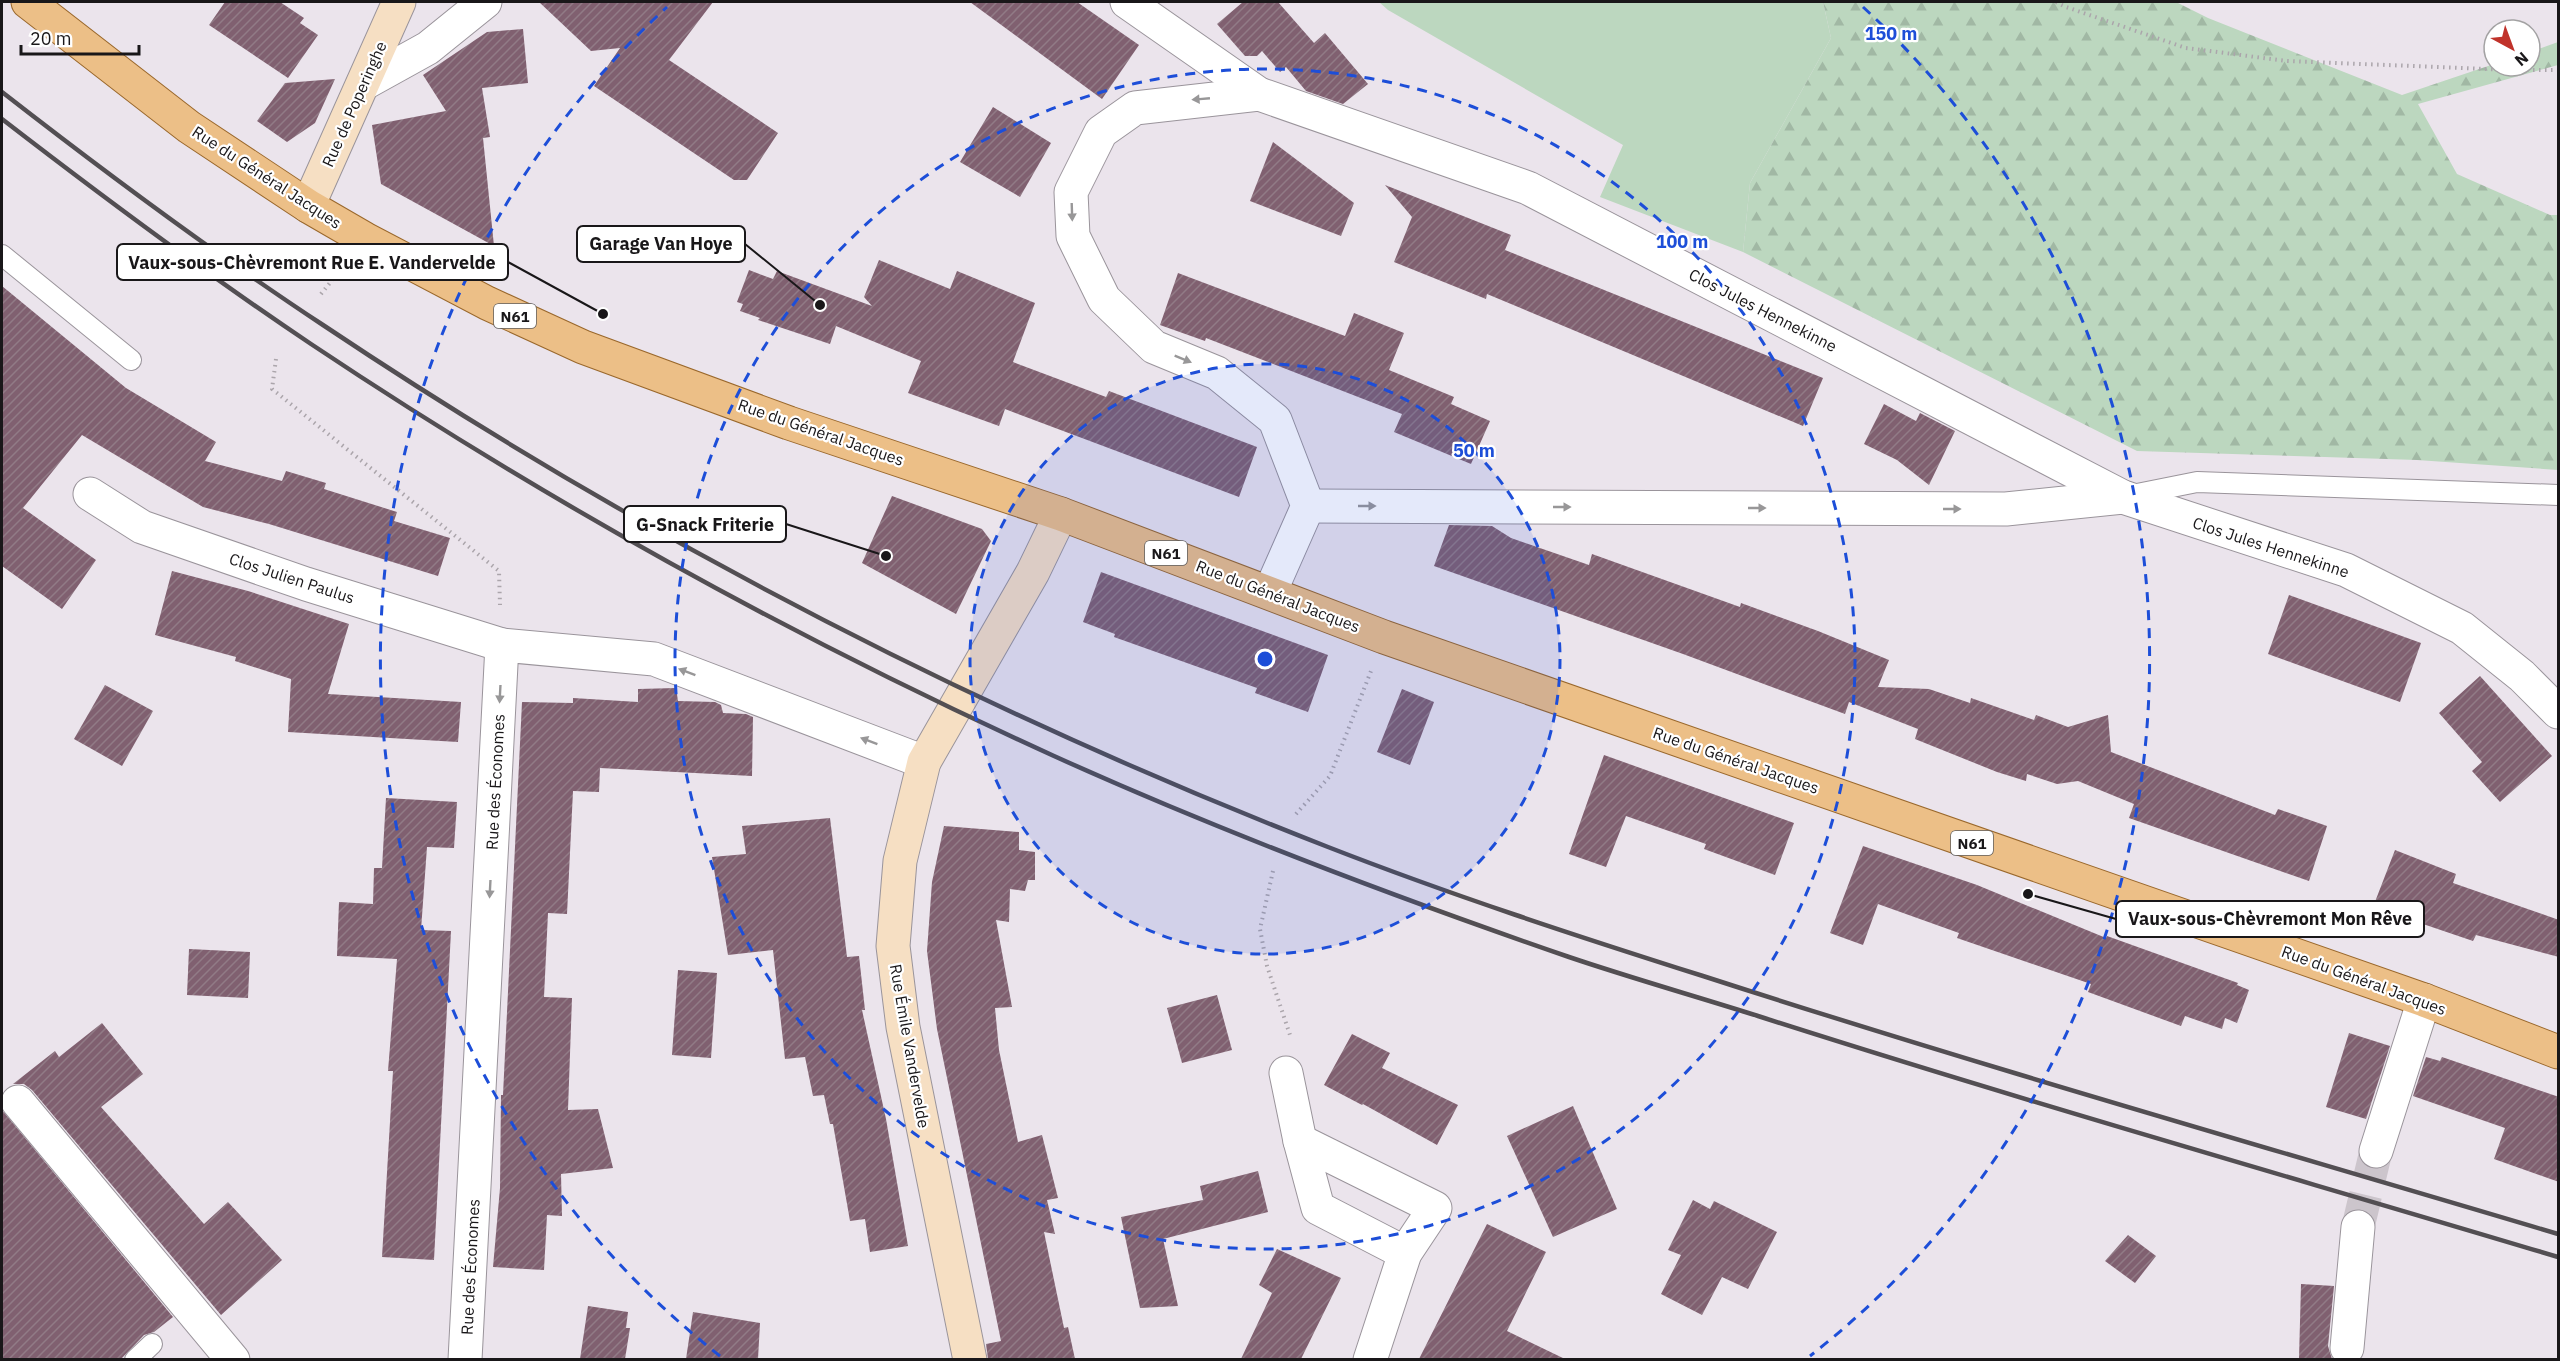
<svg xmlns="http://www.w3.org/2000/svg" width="2560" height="1361" viewBox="0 0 2560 1361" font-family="'IBM Plex Sans',sans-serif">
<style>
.grass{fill:#bcd7bf}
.forest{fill:url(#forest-firs)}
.building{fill:url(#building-hatch)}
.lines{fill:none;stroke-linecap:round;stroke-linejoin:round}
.street-tunnel{stroke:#ccc5cc;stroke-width:33;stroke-dasharray:33 16;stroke-linecap:butt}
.lane-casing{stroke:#9a949b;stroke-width:22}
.street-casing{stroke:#9a949b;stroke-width:35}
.secondary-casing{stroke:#9a949b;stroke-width:35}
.primary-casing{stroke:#9a682c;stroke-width:35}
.path{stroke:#aba5ab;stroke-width:4;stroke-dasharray:1.5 4.5;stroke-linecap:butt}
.lane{stroke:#fff;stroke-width:20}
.street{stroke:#fff;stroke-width:33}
.secondary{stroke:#f6dfc3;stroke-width:33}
.primary{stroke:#ecbf87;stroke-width:33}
.rail{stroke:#534f53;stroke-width:4.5}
.oneway{fill:#989798}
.ring{fill:none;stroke:#1d4ed8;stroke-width:3;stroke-dasharray:10 8}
.labels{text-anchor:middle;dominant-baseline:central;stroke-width:4.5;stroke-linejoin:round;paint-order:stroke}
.shield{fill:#fff;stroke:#5e5d5e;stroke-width:1.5}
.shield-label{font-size:15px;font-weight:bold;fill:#191719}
.street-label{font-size:16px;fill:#191719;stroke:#fff}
.centre{fill:#1d4ed8;stroke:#fff;stroke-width:3}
.ring-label{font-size:18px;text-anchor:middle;font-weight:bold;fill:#1d4ed8;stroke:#fff;stroke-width:4.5;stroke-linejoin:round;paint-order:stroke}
.leader{fill:none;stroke:#191719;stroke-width:2}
.callout-dot{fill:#191719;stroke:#fff;stroke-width:2}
.callout{fill:#fff;stroke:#191719;stroke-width:2}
.callout-label{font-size:18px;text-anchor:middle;font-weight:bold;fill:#191719}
</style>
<defs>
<pattern id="forest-firs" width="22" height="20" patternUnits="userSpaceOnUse" patternTransform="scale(1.5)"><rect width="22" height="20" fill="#bcd7bf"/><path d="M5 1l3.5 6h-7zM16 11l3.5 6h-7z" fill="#a1b8a4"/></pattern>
<pattern id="building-hatch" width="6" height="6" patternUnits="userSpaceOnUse" patternTransform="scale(1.5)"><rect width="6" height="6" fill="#806070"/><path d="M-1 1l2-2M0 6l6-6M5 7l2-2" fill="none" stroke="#917b86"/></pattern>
</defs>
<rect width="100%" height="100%" fill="#ebe4ec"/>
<!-- grass -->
<path class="grass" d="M1379 2H1823L1831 38 1750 183 1743 252 1600 197 1623 145 1388 10Z"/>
<!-- forest -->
<path class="forest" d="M1823 2H2176L2208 18 2402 95 2494 64V66H2530V52L2558 42V65L2418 104 2457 174 2550 215H2558V470L2417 460 2137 451 1743 252 1750 183 1831 38Z"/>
<!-- building -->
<g class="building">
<path d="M225 2H280L304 18 300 23 318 35 288 78 209 25Z"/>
<path d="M539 2H713L669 60 778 133 747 180H734L594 86 620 48 591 51Z"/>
<path d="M970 2H1077L1139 45 1102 99Z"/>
<path d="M1243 2H1278L1314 43 1325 33 1368 84 1343 104 1306 91 1286 67 1280 72 1262 51 1257 56H1245L1217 24Z"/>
<path d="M523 29 528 83 482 88 490 137 483 138 494 246 381 184 372 125 446 111 423 75 487 32Z"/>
<path d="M335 79 315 123 287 142 257 121 285 83Z"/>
<path d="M993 107 1051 143 1020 197 960 162Z"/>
<path d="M1273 142 1354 203 1341 236 1250 201Z"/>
<path d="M1385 185 1511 235 1505 250 1823 378 1803 426 1487 294 1486 299 1394 262 1412 217Z"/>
<path d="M879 260 950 289 957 271 1035 303 1013 362 1106 397 1109 391 1257 447 1239 497 1005 409 999 426 908 393 921 361 836 326 830 344 758 320 760 318 740 311 743 304 737 302 749 270 773 279 777 271 872 306 864 297Z"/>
<path d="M1178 273 1345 336 1354 313 1404 333 1389 370 1454 397 1451 404 1490 421 1471 464 1394 432 1402 414 1206 338 1205 341 1160 325Z"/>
<path d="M2 286 126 388 216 442 205 461 282 481 286 471 326 483 324 489 397 512 394 521 450 538 438 576 269 524 203 507 82 435 23 508 96 560 62 609 2 566Z"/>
<path d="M1884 404 1916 421 1920 413 1955 431 1929 485 1897 460 1864 444Z"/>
<path d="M892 496 982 529 991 541 956 614 862 563Z"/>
<path d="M1449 525 1492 526 1511 538 1589 565 1592 554 1740 607 1741 603 1818 631 1889 660 1878 687 1929 689 1970 703 1971 698 2034 720 2036 715 2068 727 2108 715 2111 752 2275 815 2278 809 2327 826 2309 881 2129 818 2134 804 2078 781 2057 784 2027 774 2026 781 1997 772 1915 739 1918 729 1849 702 1845 714 1683 654 1434 566Z"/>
<path d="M172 571 248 591 349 624 328 694 461 702 458 742 288 732 291 679 235 661 236 657 155 635Z"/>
<path d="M1101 572 1328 655 1308 712 1255 693 1257 688 1114 637 1115 634 1083 622Z"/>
<path d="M2289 595 2421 643 2400 702 2268 654Z"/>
<path d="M2480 676 2552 756 2500 802 2472 771 2482 762 2439 713Z"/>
<path d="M105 685 153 711 122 766 74 739Z"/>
<path d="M676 688 678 701 715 702 721 705 723 713 746 714 753 717 752 776 600 768 599 792 573 791 567 914 548 913 544 997 572 998 568 1110 598 1109 613 1168 561 1174 562 1216 547 1215 544 1270 493 1267 500 1188 501 1095H503L522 702 573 703V698L638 702V689Z"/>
<path d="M1402 689 1434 702 1410 765 1377 752Z"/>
<path d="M1604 755 1794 823 1775 875 1704 849 1706 844 1626 816 1606 867 1569 854Z"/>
<path d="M386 798 457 802 454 848 427 847 421 930 451 931 434 1260 382 1257 393 1071H388L397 959 337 956 339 902 373 904 374 868H382Z"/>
<path d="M830 818 847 957 859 956 865 1010H862L886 1119 908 1246 870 1252 865 1219 850 1221 833 1124H830L824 1095 813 1096 805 1057 785 1059 773 950 728 955 712 857 746 854 742 826Z"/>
<path d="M944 826 1019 832V850L1035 852V880H1028L1025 891 1010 889 1009 922 996 920 1012 1007 995 1008 999 1050 1018 1142 1042 1135 1058 1198 1047 1200 1055 1234 1044 1232 1064 1328 1068 1327 1075 1359H988L986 1344 1001 1341 937 1029 927 951 932 882Z"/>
<path d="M1863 846 1977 885 2106 938 2107 936 2238 983 2237 985 2249 990 2237 1023 2225 1018 2222 1029 2185 1016 2181 1026 2088 992 2091 984 1957 938 1959 933 1878 904 1863 945 1830 933Z"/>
<path d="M2395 850 2456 874 2453 883 2559 920V957L2476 935 2473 941 2373 907Z"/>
<path d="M189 949 250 952 248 998 187 995Z"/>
<path d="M678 970 717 973 711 1058 672 1055Z"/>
<path d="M1217 995 1232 1050 1182 1063 1167 1008Z"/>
<path d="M102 1023 143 1074 101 1107 204 1224 228 1202 282 1260 221 1315 32 1090 24 1084H13L55 1051 59 1057Z"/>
<path d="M2349 1033 2390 1046 2366 1119 2326 1107Z"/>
<path d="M1352 1034 1390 1053 1382 1068 1458 1105 1437 1145 1363 1104 1362 1105 1324 1085Z"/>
<path d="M2426 1057 2440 1061 2442 1057 2559 1097V1182L2494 1159 2505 1128 2413 1096Z"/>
<path d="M1573 1106 1617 1209 1553 1237 1507 1136Z"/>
<path d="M2 1110 173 1317 154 1332 144 1335 121 1359H2Z"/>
<path d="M1258 1171 1268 1212 1163 1239 1178 1306 1140 1308 1121 1217 1203 1200 1200 1186Z"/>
<path d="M1693 1200 1710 1209 1714 1201 1777 1232 1748 1289 1722 1277 1702 1315 1661 1294 1681 1255 1668 1250Z"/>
<path d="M1487 1224 1546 1252 1507 1331 1565 1359H1419Z"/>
<path d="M2128 1235 2156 1256 2135 1283 2105 1261Z"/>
<path d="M1277 1249 1341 1278 1301 1359H1241L1272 1293 1259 1285Z"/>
<path d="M2301 1284 2334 1286 2328 1346 2332 1359H2299Z"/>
<path d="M588 1306 628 1312 626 1328H630L625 1359H580Z"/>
<path d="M693 1312 760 1323 758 1359H686Z"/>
</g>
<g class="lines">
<!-- street-tunnel -->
<path class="street-tunnel" d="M2358 1227 2376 1151"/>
<defs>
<g id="lane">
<path d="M2 255 131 360"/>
<path d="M2132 495 2197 482 2558 495"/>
<path d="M135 1360 152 1344"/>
</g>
<g id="street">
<path d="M1127 2 1259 94 1528 188 2123 497 2346 570 2462 628 2522 676 2558 712"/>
<path d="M363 84 428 48 485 2"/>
<path d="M1259 94 1135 108 1101 132 1071 192 1073 236 1104 299 1154 347 1217 373 1275 420 1308 506 1270 592"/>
<path d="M90 494 142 527 306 584 502 645"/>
<path d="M1308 506 2006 509 2123 497"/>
<path d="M1286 1073 1300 1141 1318 1208 1405 1253"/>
<path d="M18 1102 233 1360"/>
<path d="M1300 1141 1435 1208 1405 1253 1370 1360"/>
<path d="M2376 1151 2424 1000"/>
<path d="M2347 1348 2358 1227"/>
<path d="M465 1360 502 645 654 659 924 762"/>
</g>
<g id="secondary">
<path d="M308 206 399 2"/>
<path d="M970 1360 903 1027 893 946 900 861 924 762 1033 572 1061 514"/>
</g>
<path id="primary" d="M28 2 189 127 308 206 365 239 487 303 583 347 789 423 1061 514 1384 637 2424 1000 2558 1052"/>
</defs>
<!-- lane casing -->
<use href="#lane" class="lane-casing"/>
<!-- street casing -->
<use href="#street" class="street-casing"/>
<!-- secondary casing -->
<use href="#secondary" class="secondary-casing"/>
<!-- primary casing -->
<use href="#primary" class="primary-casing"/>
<!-- path -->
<g class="path">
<path d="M2056 2 2066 7 2186 48 2287 61 2512 70H2558"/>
<path d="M321 294 341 269"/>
<path d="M276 359 272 389 499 571 500 605"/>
<path d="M1296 814 1330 776 1371 671"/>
<path d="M1273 871 1260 929 1267 966 1291 1038"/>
</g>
<!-- lane -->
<use href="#lane" class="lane"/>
<!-- street -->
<use href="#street" class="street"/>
<!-- secondary -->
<use href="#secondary" class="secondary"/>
<!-- primary -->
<use href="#primary" class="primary"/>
<!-- rail -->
<g class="rail">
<path d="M2 92C106 173 212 252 323 325 637 535 976 710 1328 847 1451 895 1577 936 1703 976 1987 1068 2273 1149 2558 1234"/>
<path d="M2 119C103 197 205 273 311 344 546 501 796 639 1054 756 1222 832 1395 897 1569 957 1631 978 1695 996 1758 1016 2023 1101 2291 1177 2558 1257"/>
</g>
</g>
<!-- one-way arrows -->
<defs><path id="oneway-solid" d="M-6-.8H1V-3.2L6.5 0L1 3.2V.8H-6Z" transform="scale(1.5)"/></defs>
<g class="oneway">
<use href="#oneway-solid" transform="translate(1201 99) rotate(175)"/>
<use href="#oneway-solid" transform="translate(1072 212) rotate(88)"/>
<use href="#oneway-solid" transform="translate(1183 359) rotate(22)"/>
<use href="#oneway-solid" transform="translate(1367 506)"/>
<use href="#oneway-solid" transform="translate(1562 507)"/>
<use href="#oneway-solid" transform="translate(1757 508)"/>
<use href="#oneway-solid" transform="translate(1952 509)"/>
<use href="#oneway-solid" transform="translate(687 672) rotate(-159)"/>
<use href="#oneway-solid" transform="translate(500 694) rotate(93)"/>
<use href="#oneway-solid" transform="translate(869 741) rotate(-159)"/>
<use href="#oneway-solid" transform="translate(490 889) rotate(93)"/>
</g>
<!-- distance rings -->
<circle cx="1265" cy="659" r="295" fill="#1d4ed8" fill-opacity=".12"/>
<g class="ring">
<circle cx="1265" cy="659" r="295"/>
<circle cx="1265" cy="659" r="590"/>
<path d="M720 1356A885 885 0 0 1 667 7M1863 7A885 885 0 0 1 1810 1356"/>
</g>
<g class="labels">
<!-- shield labels -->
<g class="shield">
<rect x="494" y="304" width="42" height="24" rx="4.5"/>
<rect x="1145" y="541" width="42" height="24" rx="4.5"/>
<rect x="1951" y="831" width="42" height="24" rx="4.5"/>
</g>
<g class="shield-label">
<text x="515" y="316">N61</text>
<text x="1166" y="553">N61</text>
<text x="1972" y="843">N61</text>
</g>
<!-- street labels -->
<g class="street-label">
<text transform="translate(354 104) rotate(-66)">Rue de Poperinghe</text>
<text transform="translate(267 177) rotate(33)">Rue du Général Jacques</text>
<text transform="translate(1763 310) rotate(27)">Clos Jules Hennekinne</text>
<text transform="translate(821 432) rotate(19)">Rue du Général Jacques</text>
<text transform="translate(2271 547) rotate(18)">Clos Jules Hennekinne</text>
<text transform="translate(292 578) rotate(18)">Clos Julien Paulus</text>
<text transform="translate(1278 596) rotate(21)">Rue du Général Jacques</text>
<text transform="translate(1736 760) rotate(19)">Rue du Général Jacques</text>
<text transform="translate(495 782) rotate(-87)">Rue des Économes</text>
<text transform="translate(2364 980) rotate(20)">Rue du Général Jacques</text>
<text transform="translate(910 1046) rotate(80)">Rue Émile Vandervelde</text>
<text transform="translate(470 1267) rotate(-87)">Rue des Économes</text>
</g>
</g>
<circle cx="1265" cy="659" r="9" class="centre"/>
<g class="ring-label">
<text x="1891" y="40">150 m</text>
<text x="1682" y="248">100 m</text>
<text x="1474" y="457">50 m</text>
</g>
<!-- callouts -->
<path class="leader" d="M820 305L745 244M603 314L508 262M886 556L786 524M2028 894L2116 919"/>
<g class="callout-dot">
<circle cx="820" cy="305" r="6"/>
<circle cx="603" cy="314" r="6"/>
<circle cx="886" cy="556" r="6"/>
<circle cx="2028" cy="894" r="6"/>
</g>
<g class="callout">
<rect x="577" y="226" width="168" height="36" rx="6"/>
<rect x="117" y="244" width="391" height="36" rx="6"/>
<rect x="624" y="506" width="162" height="36" rx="6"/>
<rect x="2116" y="901" width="308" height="36" rx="6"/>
</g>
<g class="callout-label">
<text x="661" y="250">Garage Van Hoye</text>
<text x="312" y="269">Vaux-sous-Chèvremont Rue E. Vandervelde</text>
<text x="705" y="531">G-Snack Friterie</text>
<text x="2270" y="925">Vaux-sous-Chèvremont Mon Rêve</text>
</g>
<!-- border -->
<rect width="2560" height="1361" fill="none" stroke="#191719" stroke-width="6"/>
<!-- north arrow -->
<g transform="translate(2512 48) rotate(139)"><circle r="28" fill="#ffffff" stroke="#a3a2a3" stroke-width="1.5"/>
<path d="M0-4.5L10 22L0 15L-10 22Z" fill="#c0322a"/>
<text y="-9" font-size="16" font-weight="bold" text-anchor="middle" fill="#191719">N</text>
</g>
<!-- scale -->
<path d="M21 45v9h118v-9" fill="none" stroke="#191719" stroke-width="3"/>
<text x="30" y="45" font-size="18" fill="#191719" stroke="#ffffff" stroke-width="4.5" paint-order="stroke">20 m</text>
</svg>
